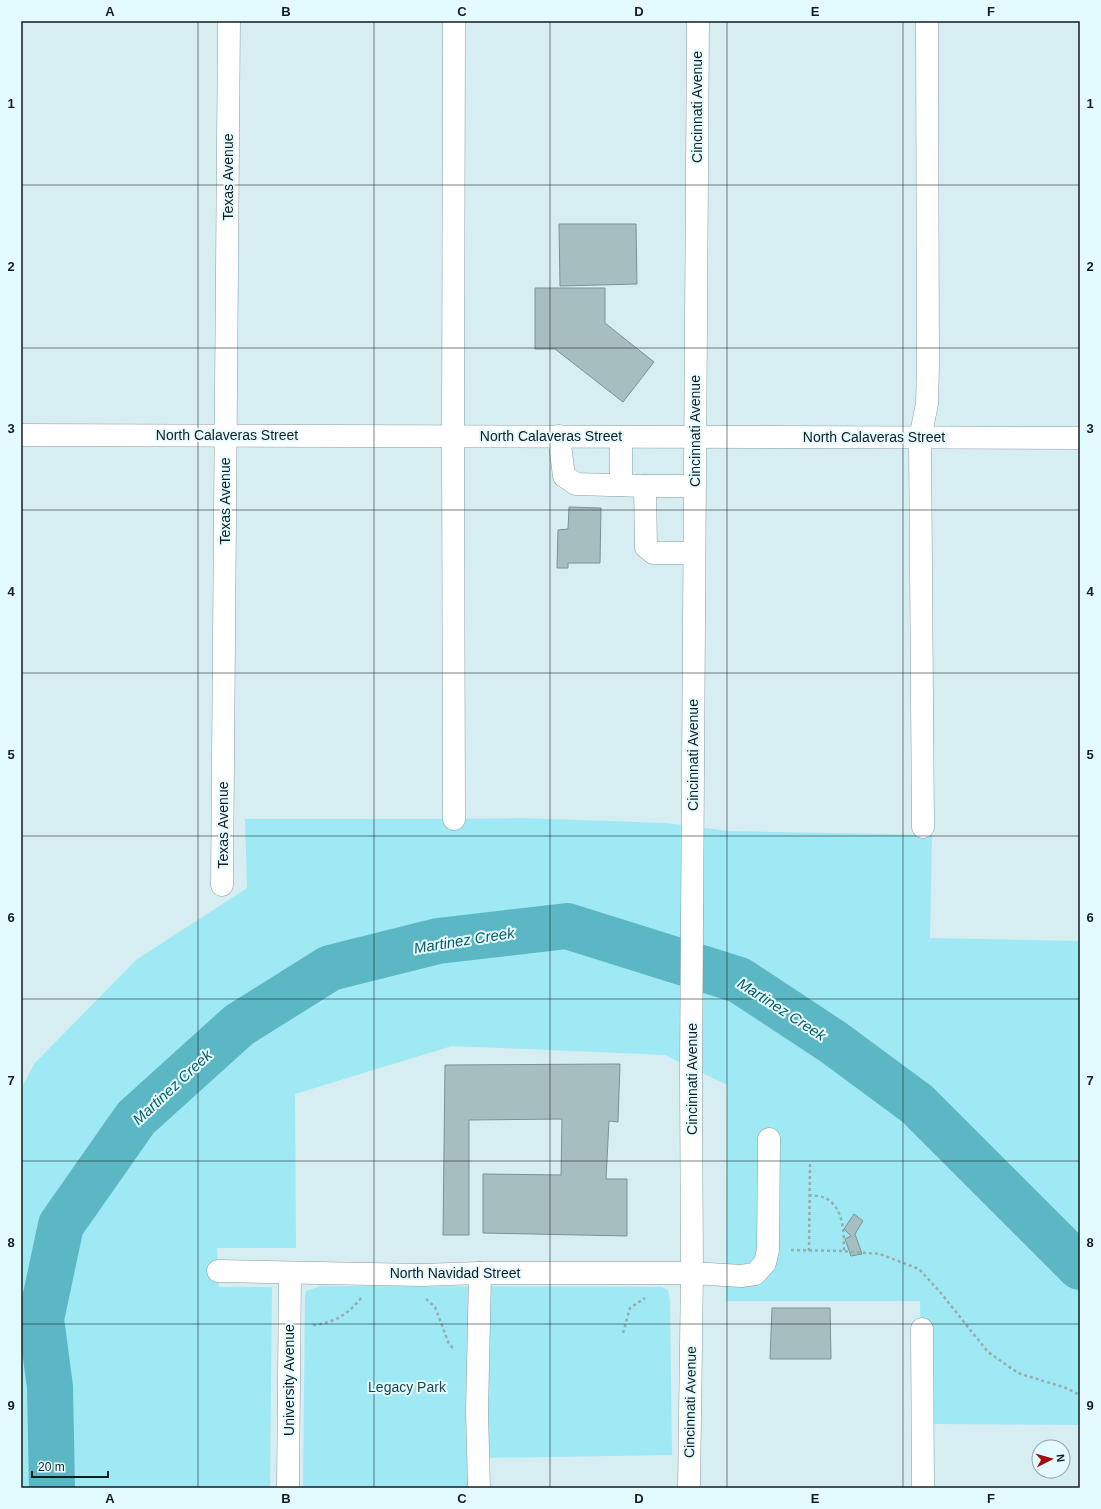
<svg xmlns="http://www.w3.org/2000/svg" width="1101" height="1509" viewBox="0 0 1101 1509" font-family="Helvetica,sans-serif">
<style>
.green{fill:#9fe9f4}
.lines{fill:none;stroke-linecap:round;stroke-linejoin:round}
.river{stroke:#5bb7c3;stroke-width:46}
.building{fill:#a7bec1;stroke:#7b9295}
.minor-casing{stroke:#889ea2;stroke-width:23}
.path{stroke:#97abad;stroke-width:2.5;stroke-dasharray:3 3;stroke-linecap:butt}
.minor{stroke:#fff;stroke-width:22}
.grid{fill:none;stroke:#141d1e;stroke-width:1;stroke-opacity:0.55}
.labels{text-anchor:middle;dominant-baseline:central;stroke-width:4;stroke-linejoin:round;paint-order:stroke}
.street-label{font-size:14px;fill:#141d1e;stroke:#e3fbff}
.park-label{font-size:14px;fill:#1c464c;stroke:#e3fbff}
.water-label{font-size:15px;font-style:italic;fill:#085a63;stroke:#e3fbff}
.neatline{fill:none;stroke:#141d1e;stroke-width:1.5}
.grid-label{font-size:13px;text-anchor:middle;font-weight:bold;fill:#141d1e}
</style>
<rect width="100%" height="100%" fill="#d6eef1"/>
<!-- green -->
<g class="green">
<path d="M521 818 666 823 728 831 932 835 930 938 1080 941V1425L923 1424 920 1301H726L727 1085 665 1055 452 1046 295 1094 296 1248H217L219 1287H272L270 1488H21V1089L34 1064 136 960 247 888 245 819H454Z"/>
<path d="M321 1286 662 1287 668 1290 670 1301 672 1455 485 1458V1488H303L305 1297 306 1291Z"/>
</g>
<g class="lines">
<!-- river -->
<path class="river" d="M52 1488 50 1387 41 1319 61 1225 136 1118 239 1025 330 968 438 941 567 926 739 980 833 1042 917 1104 1080 1267"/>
</g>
<!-- building -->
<g class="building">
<path d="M559 224H636L637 284 560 286Z"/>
<path d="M535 288H605V323L654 362 623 402 555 349H535Z"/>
<path d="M569 507 601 508 600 563H568V568H557L558 530 568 529Z"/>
<path d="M620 1064 618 1122 609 1121 606 1179H627V1236L483 1233V1174L561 1175 562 1119 469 1120V1235H443L445 1065Z"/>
<path d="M854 1214 863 1221 855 1234 862 1254 851 1256 845 1239 851 1236 844 1229Z"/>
<path d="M772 1308H830L831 1359H770Z"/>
</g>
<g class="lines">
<defs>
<g id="minor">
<path d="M21 435 1080 438"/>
<path d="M559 436 564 476 576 484 645 486"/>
<path d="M621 485V437"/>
<path d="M694 553H653L646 547 645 486H694"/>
<path d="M454 819 453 436 454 21"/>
<path d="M923 827 920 438 927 404 928 366 927 21"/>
<path d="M222 885 229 21"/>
<path d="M218 1271 422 1275 480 1273H692L741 1276 755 1274 765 1263 768 1250 769 1139"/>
<path d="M922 1329 923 1488"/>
<path d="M288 1488 290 1273"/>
<path d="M479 1488 477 1412 480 1273"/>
<path d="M689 1488 692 1273 691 1073 698 21"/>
</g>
</defs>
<!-- minor casing -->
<use href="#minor" class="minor-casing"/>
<!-- path -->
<g class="path">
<path d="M809 1195C816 1196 825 1196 830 1201 844 1212 844 1235 844 1251"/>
<path d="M791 1250 841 1251 880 1254 919 1269 940 1292 988 1352 1018 1373 1066 1388 1080 1395"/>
<path d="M809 1251 810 1162"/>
<path d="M426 1299 435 1307 449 1344 453 1348"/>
<path d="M313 1325C335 1323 348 1314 361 1298"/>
<path d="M623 1333 630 1308 645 1298"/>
</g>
<!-- minor -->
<use href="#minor" class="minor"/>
</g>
<!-- grid -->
<path class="grid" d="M198 21V1488M374 21V1488M550 21V1488M727 21V1488M903 21V1488M21 185H1080M21 348H1080M21 510H1080M21 673H1080M21 836H1080M21 999H1080M21 1161H1080M21 1324H1080"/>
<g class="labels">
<!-- street labels -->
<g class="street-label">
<text transform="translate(697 107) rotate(-90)">Cincinnati Avenue</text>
<text transform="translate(228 177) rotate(-90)">Texas Avenue</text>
<text transform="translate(695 431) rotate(-90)">Cincinnati Avenue</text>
<text x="227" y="435">North Calaveras Street</text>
<text x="551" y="436">North Calaveras Street</text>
<text x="874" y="437">North Calaveras Street</text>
<text transform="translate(225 501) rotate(-90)">Texas Avenue</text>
<text transform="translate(693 755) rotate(-90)">Cincinnati Avenue</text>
<text transform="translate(223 825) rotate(-90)">Texas Avenue</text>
<text transform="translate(692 1079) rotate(-90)">Cincinnati Avenue</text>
<text x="455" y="1273">North Navidad Street</text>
<text transform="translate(289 1380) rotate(-90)">University Avenue</text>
<text transform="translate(690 1402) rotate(-89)">Cincinnati Avenue</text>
</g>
<!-- park labels -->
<g class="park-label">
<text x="407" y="1387">Legacy Park</text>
</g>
<!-- water labels -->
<g class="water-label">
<text transform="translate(464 940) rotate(-9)">Martinez Creek</text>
<text transform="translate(782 1009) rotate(33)">Martinez Creek</text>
<text transform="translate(172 1087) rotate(-43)">Martinez Creek</text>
</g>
</g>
<!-- border -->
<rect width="1101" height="1509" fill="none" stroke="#e3fbff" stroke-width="44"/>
<!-- north arrow -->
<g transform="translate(1051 1459) rotate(84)"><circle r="19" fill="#e3fbff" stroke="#90a2a5"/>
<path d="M0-3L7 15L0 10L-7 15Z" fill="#a30b11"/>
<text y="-6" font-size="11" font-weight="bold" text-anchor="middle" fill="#141d1e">N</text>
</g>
<!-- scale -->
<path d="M32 1471v6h76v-6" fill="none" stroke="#141d1e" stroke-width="2"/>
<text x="38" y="1471" font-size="12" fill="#141d1e" stroke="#e3fbff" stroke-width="3" paint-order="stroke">20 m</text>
<rect x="22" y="22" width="1057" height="1465" class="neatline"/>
<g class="grid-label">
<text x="110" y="16">A</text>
<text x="286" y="16">B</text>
<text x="462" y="16">C</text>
<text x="639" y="16">D</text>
<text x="815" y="16">E</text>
<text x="991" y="16">F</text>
<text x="11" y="108">1</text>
<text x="1090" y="108">1</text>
<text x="11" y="271">2</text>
<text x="1090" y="271">2</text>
<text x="11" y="433">3</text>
<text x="1090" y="433">3</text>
<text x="11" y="596">4</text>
<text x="1090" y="596">4</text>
<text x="11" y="759">5</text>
<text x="1090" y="759">5</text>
<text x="11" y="922">6</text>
<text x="1090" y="922">6</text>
<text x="11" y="1085">7</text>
<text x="1090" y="1085">7</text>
<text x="11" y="1247">8</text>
<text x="1090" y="1247">8</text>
<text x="11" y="1410">9</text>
<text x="1090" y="1410">9</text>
<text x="110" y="1503">A</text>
<text x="286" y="1503">B</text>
<text x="462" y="1503">C</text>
<text x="639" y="1503">D</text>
<text x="815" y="1503">E</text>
<text x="991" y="1503">F</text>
</g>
</svg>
